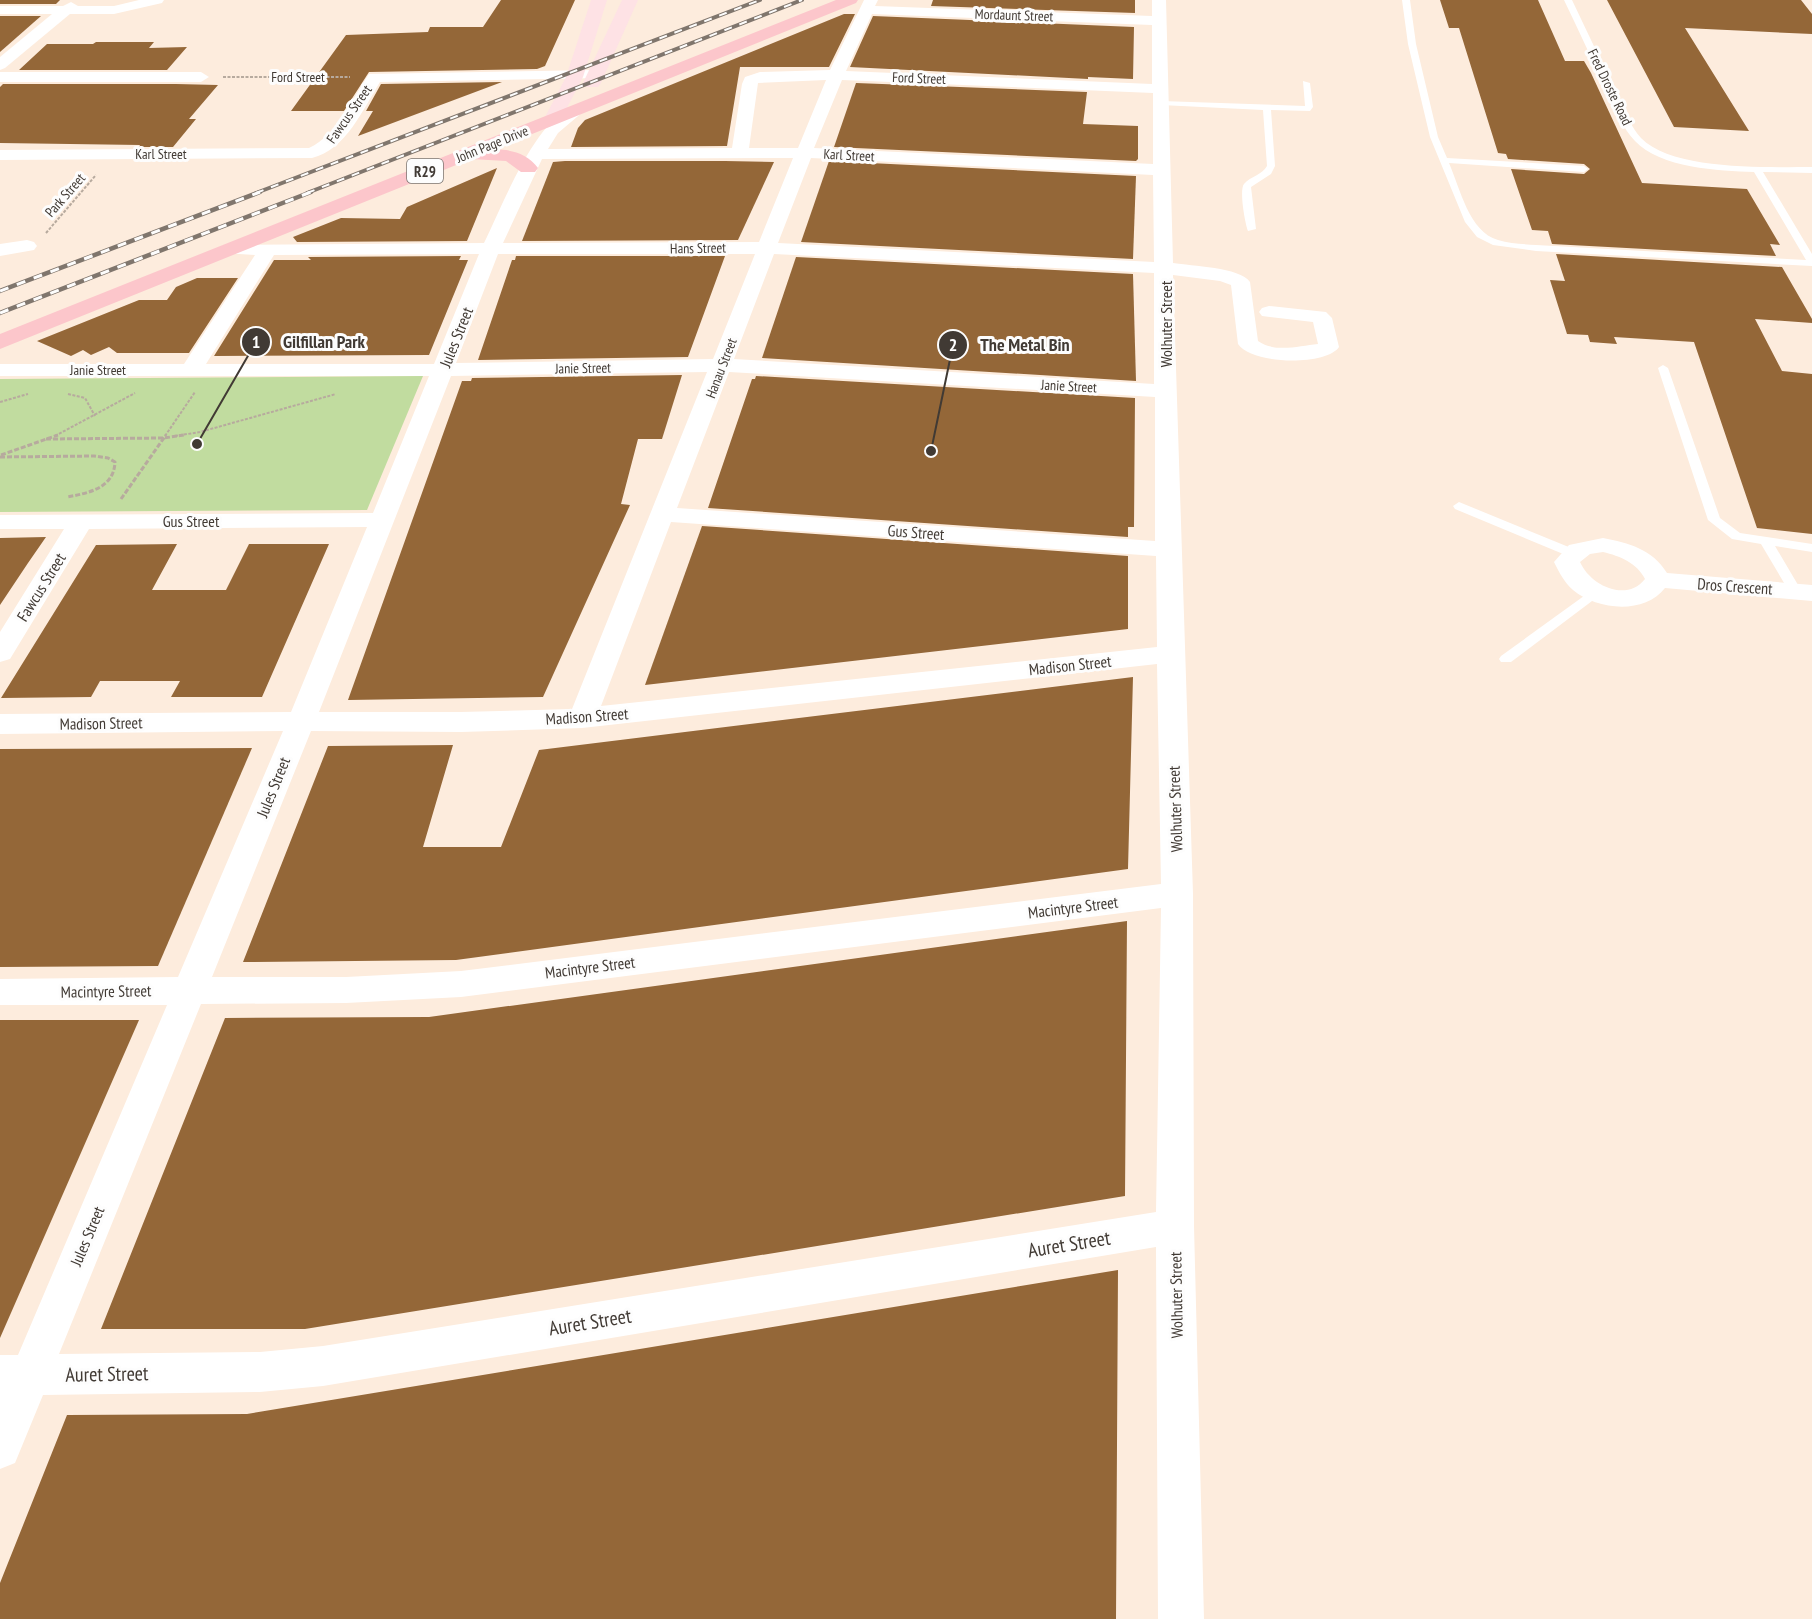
<svg xmlns="http://www.w3.org/2000/svg" width="1812" height="1619" viewBox="0 0 1812 1619" font-family="'PT Sans Narrow',sans-serif">
<style>
.green{fill:#c1dc9f}
.building{fill:#946738}
.lines{fill:none;stroke-linecap:round;stroke-linejoin:round}
.path-far1{stroke:#b7aa9e;stroke-width:2;stroke-dasharray:3 1.5;stroke-linecap:butt}
.path{stroke:#b7aa9e;stroke-width:3;stroke-dasharray:5 2;stroke-linecap:butt}
.lane{fill:#fff;fill-rule:evenodd}
.street{fill:#fff;fill-rule:evenodd}
.secondary{fill:#fee2e5;fill-rule:evenodd}
.primary{fill:#fcc6cb;fill-rule:evenodd}
.rail-far1-casing{stroke:#80766d;stroke-width:4}
.rail-casing{stroke:#80766d;stroke-width:4.5}
.rail-far1{stroke:#fdfdfd;stroke-width:2;stroke-dasharray:8;stroke-linecap:butt}
.rail{stroke:#fdfdfd;stroke-width:3;stroke-dasharray:9;stroke-linecap:butt}
.labels{text-anchor:middle;dominant-baseline:central;stroke-width:6;stroke-linejoin:round;paint-order:stroke}
.far-street-label{font-size:14px;fill:#413a34;stroke:#fdfdfd}
.shield{fill:#fdfdfd;stroke:#797470;stroke-width:1.5}
.shield-label{font-size:15px;font-weight:bold;fill:#413a34}
.street-label{font-size:16px;fill:#413a34;stroke:#fdfdfd}
.near-street-label{font-size:20px;fill:#413a34;stroke:#fdfdfd}
.leader{fill:none;stroke:#413a34;stroke-width:2}
.callout-dot{fill:#413a34;stroke:#fdfdfd;stroke-width:2}
.mark-label{font-size:18px;text-anchor:middle;font-weight:bold;fill:#fff}
.callout-label{font-size:18px;text-anchor:middle;font-weight:bold;fill:#413a34;stroke:#fdfdfd;stroke-width:6;stroke-linejoin:round;paint-order:stroke}
</style>
<rect width="100%" height="100%" fill="#fdecdd"/>
<!-- green -->
<path class="green" d="M423 376 367 510 0 512V379Z"/>
<!-- building -->
<g class="building">
<path d="M0 0H60L56 4H0Z"/>
<path d="M501 0H575L545 66 537 69 369 72 344 111H291L346 35 428 32 430 27H483Z"/>
<path d="M933 0H1135V13L931 6Z"/>
<path d="M1440 0H1538L1565 61H1584L1591 73 1642 183 1747 189 1780 245 1770 244 1776 256 1552 244 1548 231 1532 230 1511 169 1584 174 1590 169 1584 164 1508 159 1506 154 1498 153 1459 28H1449Z"/>
<path d="M1607 0H1801L1812 14V34L1685 28 1749 131 1674 127Z"/>
<path d="M844 14H855L829 67H740L727 146 571 147 578 128 585 120Z"/>
<path d="M0 16H41L0 52Z"/>
<path d="M873 16 1134 27 1133 79 1088 77V79L850 67Z"/>
<path d="M96 42H154L149 48 187 47 167 70H19L47 44H93Z"/>
<path d="M502 82 358 136 373 111H366L381 84Z"/>
<path d="M856 83 1087 92 1083 124 1138 126V159L1136 161 834 147Z"/>
<path d="M3 84H176L218 85 189 119H196L173 147H139L140 145 0 143V87Z"/>
<path d="M565 161H725L774 162 738 240 522 241 553 162Z"/>
<path d="M829 161 1136 176 1133 259 801 242Z"/>
<path d="M497 168 467 241 297 242 293 237 341 218 400 219 407 207Z"/>
<path d="M1556 254 1782 267 1812 319V323L1755 319 1782 371 1812 374V534L1757 528 1694 342 1614 337 1617 344 1590 342 1588 335 1567 334 1550 280 1565 281Z"/>
<path d="M461 256 459 260H468L429 355 214 356 274 260H311L308 257Z"/>
<path d="M516 256H725L688 357 478 360 512 260H515Z"/>
<path d="M796 257 1133 274 1136 381 762 358Z"/>
<path d="M197 278H238L189 353H117L109 347 91 355 83 350 71 356 37 341 139 300H167L176 287Z"/>
<path d="M682 375 662 439H638L621 504 630 505 543 697 348 700 462 381H471L472 378Z"/>
<path d="M756 376 1135 398 1134 527H1128V537L708 508 752 379H755Z"/>
<path d="M702 526 1128 556V629L645 685Z"/>
<path d="M46 537 28 563 0 605V538Z"/>
<path d="M177 544 152 590H226L249 544H329L262 697H171L180 681H100L91 697 1 698 96 545Z"/>
<path d="M1133 677 1128 869 456 960 243 962 328 746 453 745 423 847H501L539 750Z"/>
<path d="M252 748 158 966 0 967V749Z"/>
<path d="M1127 921 1125 1196 305 1329H101L225 1018 429 1017Z"/>
<path d="M0 1020H139L0 1338Z"/>
<path d="M1118 1270 1116 1619H0V1583L67 1415 247 1414Z"/>
</g>
<g class="lines">
<!-- path-far1 -->
<g class="path-far1">
<path d="M223 77H350"/>
<path d="M46 233 96 175"/>
<path d="M68 394 85 398 95 416"/>
<path d="M0 402 28 394"/>
<path d="M55 436 135 393"/>
<path d="M165 436 195 392"/>
<path d="M175 436 200 432 336 394"/>
</g>
<!-- path -->
<g class="path">
<path d="M46 439 164 438 184 435"/>
<path d="M1 455 58 435"/>
<path d="M0 457 94 456 108 458 115 462C114 488 89 493 67 497"/>
<path d="M121 499 166 435"/>
</g>
<!-- lane -->
<g class="lane">
<path d="M1402 0H1410L1416 44 1438 137 1447 158 1584 166 1588 169 1584 172 1449 163C1460 188 1469 232 1498 240 1510 244 1524 244 1536 245L1806 260 1754 172C1719 171 1660 168 1635 141 1622 128 1616 109 1608 92 1593 62 1579 31 1564 0H1572L1630 122C1633 127 1636 133 1641 138 1673 171 1768 167 1812 167V173L1763 172 1812 254V266L1536 251 1493 245 1477 237 1465 222 1430 137 1408 44Z"/>
<path d="M1303 81 1310 83 1313 107 1310 111 1271 110 1275 166 1271 174 1251 187 1256 229 1248 231C1245 223 1239 190 1244 184 1251 176 1262 175 1267 166L1263 110 1161 105 1157 103 1161 101 1305 106Z"/>
<path d="M1663 365 1668 368 1720 518 1740 533 1812 544V552L1775 546 1801 590 1800 593H1790L1761 544 1732 539 1708 520 1658 368Z"/>
<path d="M1459 502 1576 550 1578 553 1576 556H1568L1455 509 1453 506Z"/>
<path d="M1595 588 1601 592 1600 595 1511 662H1501L1499 659 1501 656Z"/>
</g>
<!-- street -->
<g class="street">
<path d="M139 0H164L162 3 114 14H70L5 68 0 70V57L52 14H0V6H63L71 2 78 6H114Z"/>
<path d="M864 0H878L875 6 1152 16V0H1166L1173 263C1191 266 1240 267 1250 282L1258 341C1275 353 1299 346 1318 344L1313 322 1262 316 1259 312 1262 308 1269 306 1326 312 1332 318 1339 347C1326 366 1252 365 1238 344L1231 285 1220 281 1173 275 1193 894 1194 1226 1204 1619H1158L1156 1247 323 1386 260 1392 43 1395 15 1463 0 1469V1355H18L167 1005H0V979L178 977 283 731 0 734V714L291 712 367 527 89 529 10 659 0 662V632L64 529H0V515L373 513 429 376H0V364H184L255 255 223 253 220 249 223 245 484 243C502 207 536 116 576 106L584 111 558 133 548 149 732 148 742 84 745 77 760 72 830 70ZM872 14 1152 25V84L846 71ZM826 80 798 148H749L758 83ZM842 80 1153 93V164L814 148ZM793 158 759 242 503 243 542 159ZM811 158 1153 175 1154 262 778 243ZM479 254 434 364H206L274 255ZM498 254H755L713 359 456 363ZM774 254 1154 273V384L734 359ZM707 372 572 709 461 712H319L451 376ZM729 372 1155 397V541L677 508ZM671 522 1156 556 1157 647 601 706ZM1157 664 1161 884 461 971 346 977H212L311 731 461 732 582 728ZM1161 908 1156 1212 323 1346 260 1352 59 1354 201 1004 346 1003 461 997Z"/>
<path d="M595 70 603 75 601 78 380 82C363 109 346 150 312 158L0 160V150L309 148C339 134 352 99 369 74Z"/>
<path d="M0 72H201L209 77 201 82H0Z"/>
<path d="M27 240 34 242 37 246 34 250 0 256V244Z"/>
<path d="M1603 538C1629 543 1652 549 1667 573L1812 585V601L1665 588C1644 615 1597 610 1573 590 1564 582 1559 572 1554 562L1569 545ZM1603 552C1620 556 1637 563 1645 579 1626 603 1590 585 1580 562L1590 554Z"/>
</g>
<!-- secondary -->
<g class="secondary">
<path d="M591 0H607L583 77 559 123H547L544 119 566 77Z"/>
<path d="M622 0H638L601 83 598 87H586L583 83Z"/>
</g>
<!-- primary -->
<path class="primary" d="M836 0H858L856 3 495 149C512 150 527 153 538 168L535 172H521L506 161 471 159 0 349V334Z"/>
<defs>
<g id="rail-far1">
<path d="M256 193 760 0"/>
<path d="M307 193 802 0"/>
</g>
<g id="rail">
<path d="M0 291 260 192"/>
<path d="M0 313 311 192"/>
</g>
</defs>
<!-- rail-far1 casing -->
<use href="#rail-far1" class="rail-far1-casing"/>
<!-- rail casing -->
<use href="#rail" class="rail-casing"/>
<!-- rail-far1 -->
<use href="#rail-far1" class="rail-far1"/>
<!-- rail -->
<use href="#rail" class="rail"/>
</g>
<g class="labels">
<!-- far-street labels -->
<g class="far-street-label">
<text transform="translate(1014 15) rotate(2)">Mordaunt Street</text>
<text x="298" y="77">Ford Street</text>
<text transform="translate(919 78) rotate(2)">Ford Street</text>
<text transform="translate(1610 87) rotate(64)">Fred Droste Road</text>
<text transform="translate(349 114) rotate(-55)">Fawcus Street</text>
<text transform="translate(492 144) rotate(-22)">John Page Drive</text>
<text x="161" y="154">Karl Street</text>
<text transform="translate(849 155) rotate(3)">Karl Street</text>
<text transform="translate(65 195) rotate(-49)">Park Street</text>
<text transform="translate(698 248) rotate(-1)">Hans Street</text>
<text transform="translate(583 368) rotate(-1)">Janie Street</text>
<text transform="translate(721 368) rotate(-69)">Hanau Street</text>
<text x="98" y="370">Janie Street</text>
<text transform="translate(1069 386) rotate(3)">Janie Street</text>
</g>
<!-- shield labels -->
<rect class="shield" x="407" y="159" width="36" height="24" rx="4.5"/>
<g class="shield-label">
<text x="425" y="171">R29</text>
</g>
<!-- street labels -->
<g class="street-label">
<text transform="translate(1166 324) rotate(-90)">Wolhuter Street</text>
<text transform="translate(456 337) rotate(-68)">Jules Street</text>
<text x="191" y="521">Gus Street</text>
<text transform="translate(916 532) rotate(4)">Gus Street</text>
<text transform="translate(1735 586) rotate(4)">Dros Crescent</text>
<text transform="translate(41 587) rotate(-58)">Fawcus Street</text>
<text transform="translate(1070 665) rotate(-6)">Madison Street</text>
<text transform="translate(587 716) rotate(-4)">Madison Street</text>
<text transform="translate(101 723) rotate(-1)">Madison Street</text>
<text transform="translate(273 787) rotate(-68)">Jules Street</text>
<text transform="translate(1175 809) rotate(-92)">Wolhuter Street</text>
<text transform="translate(1073 907) rotate(-7)">Macintyre Street</text>
<text transform="translate(590 967) rotate(-7)">Macintyre Street</text>
<text transform="translate(106 991) rotate(-1)">Macintyre Street</text>
<text transform="translate(87 1236) rotate(-67)">Jules Street</text>
<text transform="translate(1176 1295) rotate(-91)">Wolhuter Street</text>
</g>
<!-- near-street labels -->
<g class="near-street-label">
<text transform="translate(1069 1244) rotate(-9)">Auret Street</text>
<text transform="translate(590 1322) rotate(-9)">Auret Street</text>
<text transform="translate(107 1374) rotate(-1)">Auret Street</text>
</g>
</g>
<!-- callouts -->
<path class="leader" d="M197 444L256 342M931 451L953 345"/>
<g class="callout-dot">
<circle cx="197" cy="444" r="6"/>
<circle cx="931" cy="451" r="6"/>
<circle cx="256" cy="342" r="15"/>
<circle cx="953" cy="345" r="15"/>
</g>
<g class="mark-label">
<text x="256" y="348">1</text>
<text x="953" y="351">2</text>
</g>
<g class="callout-label">
<text x="324" y="348">Gilfillan Park</text>
<text x="1025" y="351">The Metal Bin</text>
</g>
</svg>
